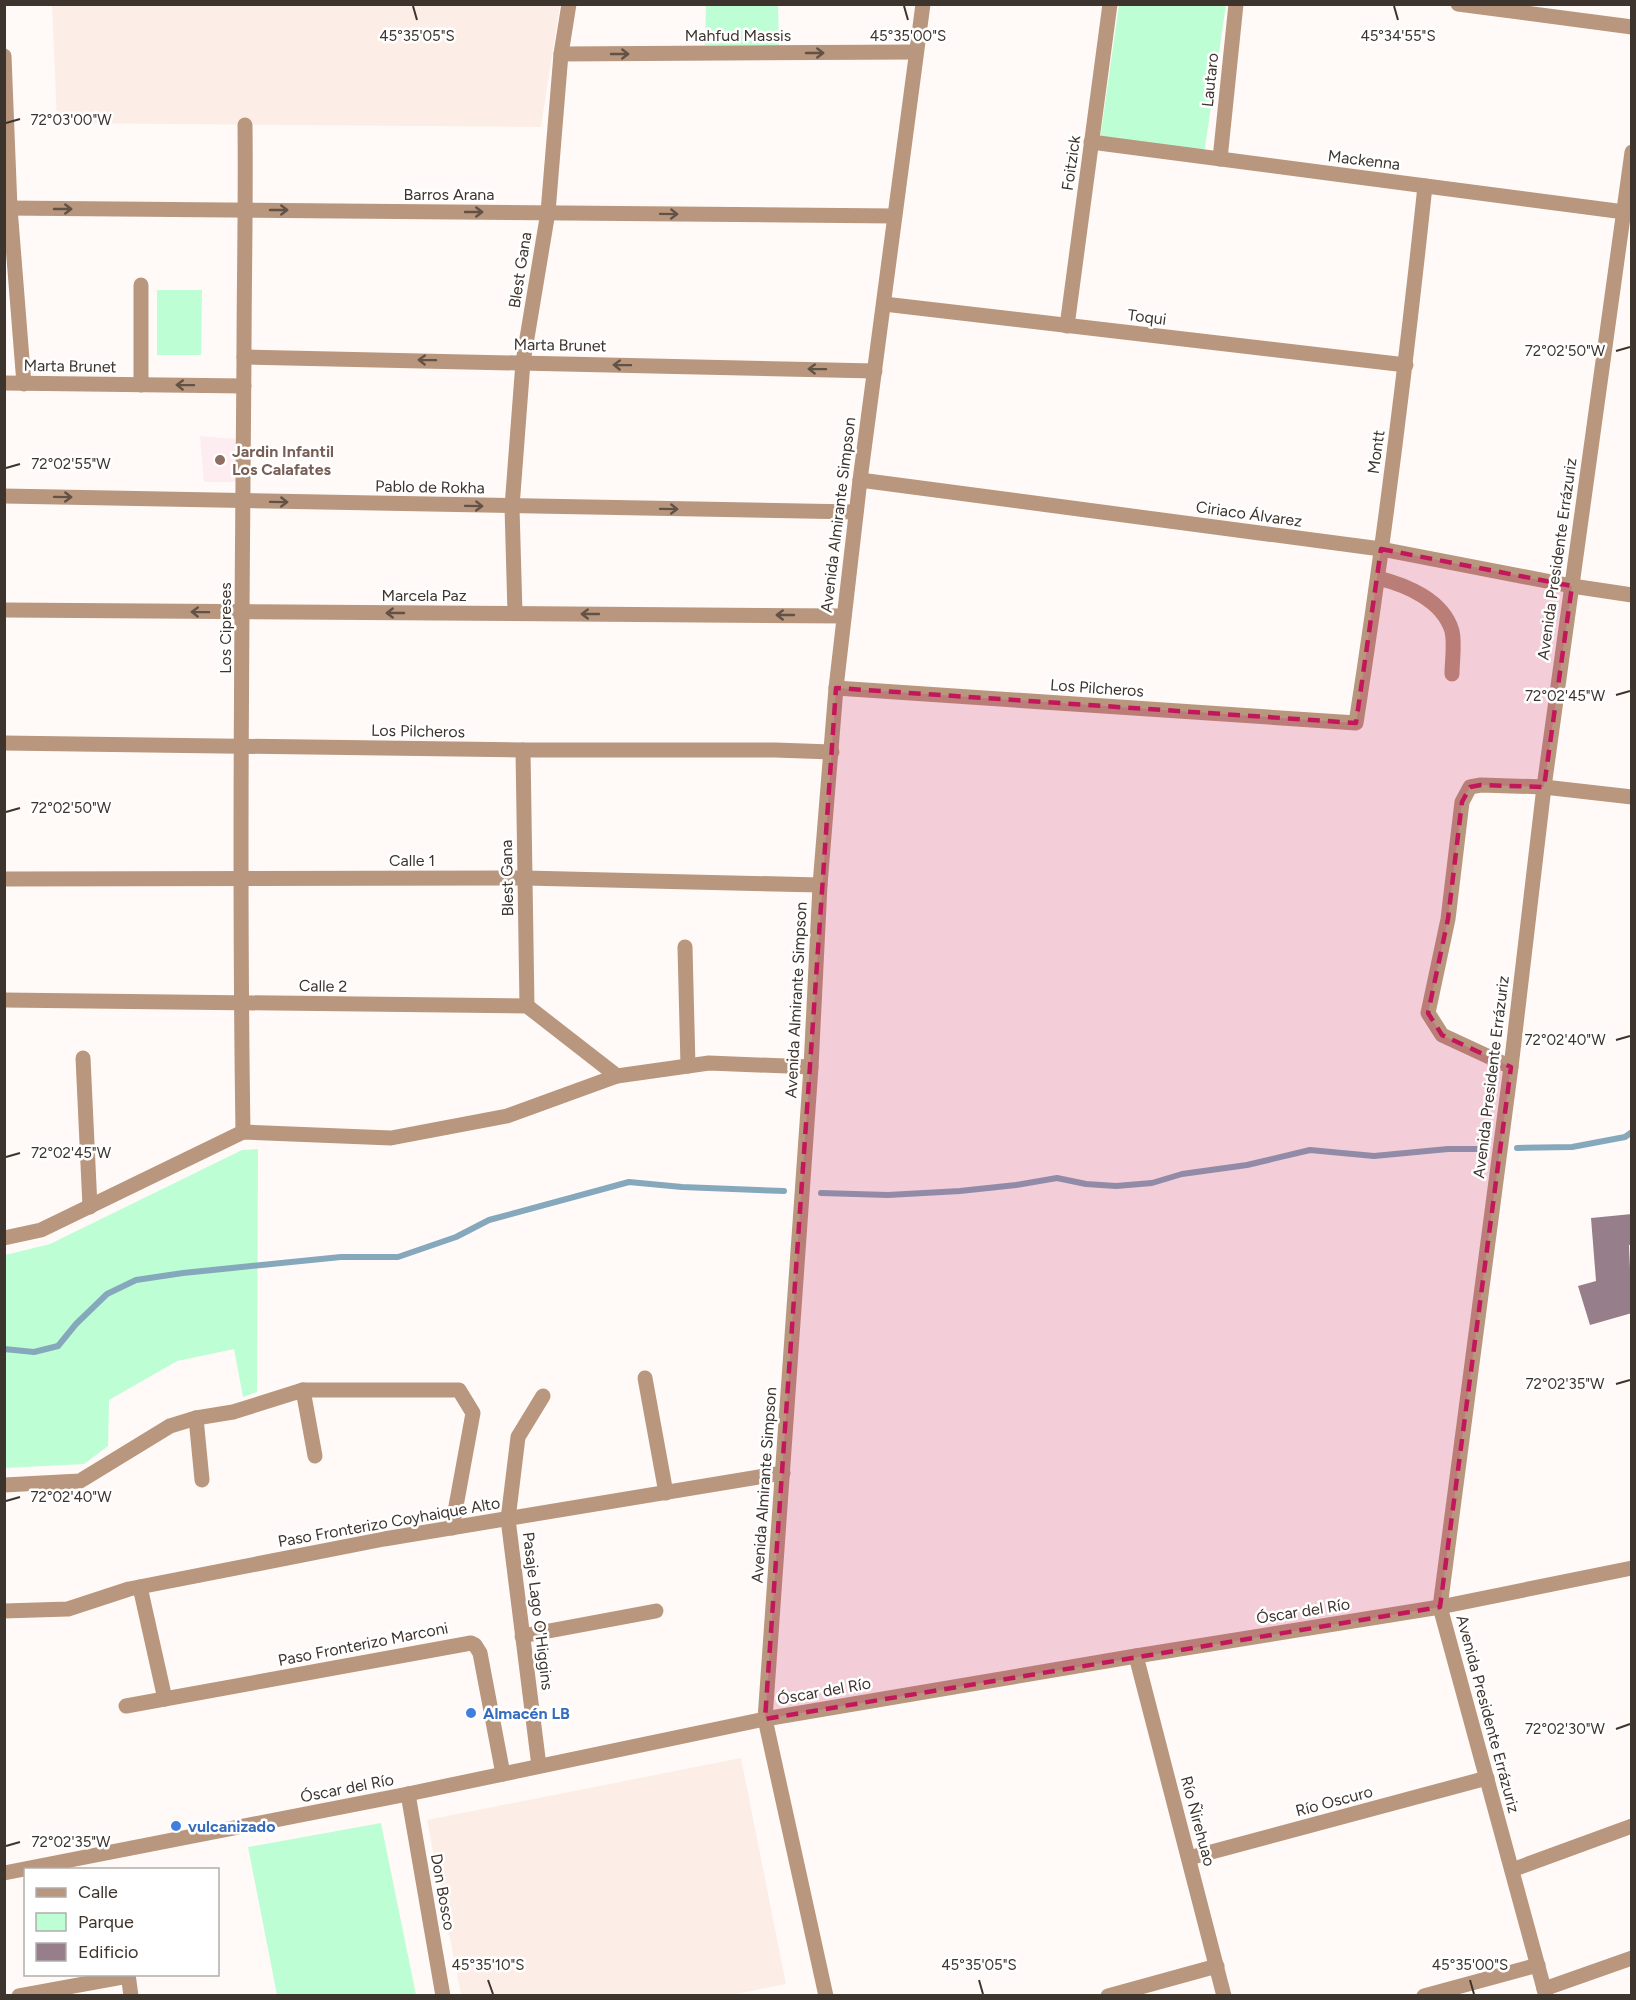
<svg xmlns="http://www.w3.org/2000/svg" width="1636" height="2000" viewBox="0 0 1636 2000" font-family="Figtree,sans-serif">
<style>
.industrial{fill:#fceee7}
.education{fill:#fdedf1}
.green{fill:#bdfed4}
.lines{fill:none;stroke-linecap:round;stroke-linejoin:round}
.stream{stroke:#85a8bc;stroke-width:6}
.building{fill:#967e8b}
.minor{stroke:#b9977f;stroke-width:15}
.oneway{stroke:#625246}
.marked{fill:#c2185b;fill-opacity:0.2;stroke:#c2185b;stroke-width:4.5;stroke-dasharray:12 8;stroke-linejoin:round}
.ticks{fill:none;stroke:#3d342d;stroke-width:2}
.education-dot{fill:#8d6e63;stroke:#fff;stroke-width:2}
.shop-dot{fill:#3f7fe0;stroke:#fff;stroke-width:2}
.labels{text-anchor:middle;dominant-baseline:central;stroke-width:5;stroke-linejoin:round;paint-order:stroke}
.street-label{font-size:16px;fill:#3d342d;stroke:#fff}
.education-label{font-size:16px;font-weight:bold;fill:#785e54;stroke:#fff;text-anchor:start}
.shop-label{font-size:16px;font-weight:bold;fill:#366cbe;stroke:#fff;text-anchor:start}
.ticks-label{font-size:15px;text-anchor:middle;fill:#3d342d;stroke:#fff;stroke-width:5;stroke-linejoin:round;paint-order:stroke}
</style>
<rect width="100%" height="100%" fill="#fffaf7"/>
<!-- industrial -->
<g class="industrial">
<path d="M52 5H560L541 127 57 123Z"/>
<path d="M741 1758 786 1984 727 1996 461 1995 427 1820Z"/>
</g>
<!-- education -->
<path class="education" d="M200 436 237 439 240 482H204Z"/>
<!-- green -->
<g class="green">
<path d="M706 5H778L779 45H705Z"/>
<path d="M1119 5H1226L1204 154 1100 139Z"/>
<path d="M157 290H202L201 355H157Z"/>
<path d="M258 1149 257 1392 243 1397 234 1349 177 1361 109 1400 108 1446 84 1464 5 1468V1255L50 1244 242 1150Z"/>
<path d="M381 1823 416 1995H277L248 1847Z"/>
</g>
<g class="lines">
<!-- stream -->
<g class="stream">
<path d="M1517 1148 1572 1147 1625 1137 1632 1132"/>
<path d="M821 1193 888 1195 960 1191 1016 1185 1057 1178 1086 1184 1116 1186 1152 1183 1182 1174 1247 1165 1310 1150 1374 1156 1448 1149H1483"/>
<path d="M4 1349 34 1352 58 1346 76 1324 107 1294 136 1280 183 1273 341 1257H398L456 1237 489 1220 629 1182 682 1187 784 1191"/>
</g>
</g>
<!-- building -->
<path class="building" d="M1632 1214V1245H1629L1632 1313 1590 1325 1578 1286 1596 1281 1591 1218Z"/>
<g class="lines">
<!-- minor -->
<g class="minor">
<path d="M1458 4 1632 27"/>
<path d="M561 54 916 52"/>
<path d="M4 56 10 208 24 384"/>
<path d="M1091 142 1632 213"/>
<path d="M1220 159 1236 4"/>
<path d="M4 208 894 216"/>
<path d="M141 285V385"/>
<path d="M884 304 1406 365"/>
<path d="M1067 326 1110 4"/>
<path d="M244 357 875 371"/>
<path d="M4 383 244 386"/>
<path d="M860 480 1381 549 1572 586 1632 595"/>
<path d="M4 496 856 512"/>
<path d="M1378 578C1406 585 1443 600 1452 631 1455 644 1452 661 1452 674"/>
<path d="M4 610 844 616"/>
<path d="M515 613 512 507 523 362 548 212 561 54 569 4"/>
<path d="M836 688 1356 723C1384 544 1406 365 1425 186"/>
<path d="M4 743 523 750H775L832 752"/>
<path d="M523 750 527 1006"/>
<path d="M4 879 525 878 820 885"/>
<path d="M685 947 688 1066"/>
<path d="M4 1000 527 1006 617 1076"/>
<path d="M83 1058 90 1207"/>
<path d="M1511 1067 1442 1035 1428 1013 1448 919 1462 802 1470 787 1481 785 1544 787 1632 797"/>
<path d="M243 1132C239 874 242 616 244 358 244 280 246 203 245 125"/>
<path d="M4 1238 41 1230 243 1132 391 1138 507 1116 617 1076 709 1063 811 1067"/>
<path d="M645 1378 666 1493"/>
<path d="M303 1390 315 1456"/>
<path d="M196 1418 202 1480"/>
<path d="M4 1485 80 1481 170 1426 196 1418 233 1412 303 1390H459L473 1413 452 1528"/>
<path d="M140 1587 165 1699"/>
<path d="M4 1611 68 1609 129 1589 384 1539 783 1473"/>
<path d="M522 1636 656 1611"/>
<path d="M1136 1656 1224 1996"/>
<path d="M126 1706 471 1643 475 1645 480 1653 503 1774"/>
<path d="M539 1766 508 1519 518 1437 543 1396"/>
<path d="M408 1794 443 1996"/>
<path d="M1189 1858 1487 1778"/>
<path d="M1512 1870 1632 1826"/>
<path d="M4 1873 408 1794 765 1719 1136 1656 1440 1607 1632 1568"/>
<path d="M128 1974 131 1996"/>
<path d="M1544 1989 1632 1958"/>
<path d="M19 1996 128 1976"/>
<path d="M826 1996 765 1719 811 1067 820 885 836 688 860 480 923 4"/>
<path d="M1108 1996 1217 1966"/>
<path d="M1424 1996 1538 1965"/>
<path d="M1546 1996 1440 1607 1511 1067 1544 787 1632 152"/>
</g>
</g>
<!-- one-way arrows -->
<defs><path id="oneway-shaft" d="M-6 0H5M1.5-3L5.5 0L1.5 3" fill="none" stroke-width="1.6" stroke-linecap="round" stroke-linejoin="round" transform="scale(1.5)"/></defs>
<g class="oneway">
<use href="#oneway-shaft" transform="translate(815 53)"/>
<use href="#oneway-shaft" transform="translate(620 54)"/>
<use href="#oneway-shaft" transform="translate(63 209)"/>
<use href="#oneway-shaft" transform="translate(279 210)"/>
<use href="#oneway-shaft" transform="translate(474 212)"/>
<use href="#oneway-shaft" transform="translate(669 214) rotate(1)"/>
<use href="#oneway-shaft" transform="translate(427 360) rotate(-179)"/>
<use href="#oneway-shaft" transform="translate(622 365) rotate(-179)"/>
<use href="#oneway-shaft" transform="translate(817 369) rotate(-179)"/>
<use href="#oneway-shaft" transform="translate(185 385) rotate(-179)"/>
<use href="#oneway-shaft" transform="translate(63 497) rotate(1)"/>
<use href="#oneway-shaft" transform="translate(279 502) rotate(1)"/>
<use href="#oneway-shaft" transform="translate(474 506) rotate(1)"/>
<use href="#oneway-shaft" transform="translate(669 509) rotate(1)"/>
<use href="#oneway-shaft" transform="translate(200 612) rotate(-179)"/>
<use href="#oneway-shaft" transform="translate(395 613) rotate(-180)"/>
<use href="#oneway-shaft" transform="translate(590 614) rotate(-180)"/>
<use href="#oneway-shaft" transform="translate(785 615) rotate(-180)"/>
</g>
<!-- marked area -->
<path class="marked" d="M1381 549 1572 586 1544 787 1481 785 1470 787 1462 802 1448 919 1428 1013 1442 1035 1511 1067 1440 1607 765 1719 836 688 1356 723Z"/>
<!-- ticks -->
<path class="ticks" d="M413 6 417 20M904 6 908 20M1394 6 1398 20M6 123 20 119M1616 351 1630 347M6 468 20 464M1616 695 1630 691M6 812 20 808M1616 1040 1630 1036M6 1157 20 1153M1616 1384 1630 1380M6 1501 20 1497M1616 1729 1630 1724M6 1846 20 1842M488 1980 493 1994M979 1980 983 1994M1470 1980 1474 1994"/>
<!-- markers -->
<circle class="education-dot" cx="220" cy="460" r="6"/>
<g class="shop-dot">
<circle cx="471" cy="1713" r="6"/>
<circle cx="176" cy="1826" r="6"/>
</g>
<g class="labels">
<!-- street labels -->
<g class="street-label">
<text x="738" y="35">Mahfud Massis</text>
<text transform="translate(1210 80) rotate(-84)">Lautaro</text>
<text transform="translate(1364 160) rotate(7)">Mackenna</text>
<text transform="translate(1071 163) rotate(-82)">Foitzick</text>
<text x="449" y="194">Barros Arana</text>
<text transform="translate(520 270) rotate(-81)">Blest Gana</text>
<text transform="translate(1147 317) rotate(7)">Toqui</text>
<text transform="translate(560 345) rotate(1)">Marta Brunet</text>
<text transform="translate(70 366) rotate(1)">Marta Brunet</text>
<text transform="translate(1376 452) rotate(-82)">Montt</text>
<text transform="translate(430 487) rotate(1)">Pablo de Rokha</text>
<text transform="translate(1249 514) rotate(8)">Ciriaco Álvarez</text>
<text transform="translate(838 515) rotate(-83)">Avenida Almirante Simpson</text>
<text transform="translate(1557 559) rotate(-82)">Avenida Presidente Errázuriz</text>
<text x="424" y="595">Marcela Paz</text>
<text transform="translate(225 628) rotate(-90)">Los Cipreses</text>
<text transform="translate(1097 688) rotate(4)">Los Pilcheros</text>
<text transform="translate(418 731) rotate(1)">Los Pilcheros</text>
<text x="412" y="860">Calle 1</text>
<text transform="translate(507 878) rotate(-91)">Blest Gana</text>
<text transform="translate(323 986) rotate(1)">Calle 2</text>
<text transform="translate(796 1000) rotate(-87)">Avenida Almirante Simpson</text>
<text transform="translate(1491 1077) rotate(-83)">Avenida Presidente Errázuriz</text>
<text transform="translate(764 1485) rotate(-86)">Avenida Almirante Simpson</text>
<text transform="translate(389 1522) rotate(-10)">Paso Fronterizo Coyhaique Alto</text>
<text transform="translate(538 1611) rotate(83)">Pasaje Lago O'Higgins</text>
<text transform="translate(1303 1611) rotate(-9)">Óscar del Río</text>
<text transform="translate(363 1644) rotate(-11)">Paso Fronterizo Marconi</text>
<text transform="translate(824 1691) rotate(-10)">Óscar del Río</text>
<text transform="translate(1488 1714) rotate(75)">Avenida Presidente Errázuriz</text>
<text transform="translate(347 1788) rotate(-11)">Óscar del Río</text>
<text transform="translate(1334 1801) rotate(-15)">Río Oscuro</text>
<text transform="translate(1198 1821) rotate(75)">Río Ñirehuao</text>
<text transform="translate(443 1892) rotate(80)">Don Bosco</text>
</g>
<!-- education labels -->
<g class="education-label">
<text x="232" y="451">Jardin Infantil<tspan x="232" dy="18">Los Calafates</tspan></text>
</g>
<!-- shop labels -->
<g class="shop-label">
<text x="483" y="1713">Almacén LB</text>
<text x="188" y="1826">vulcanizado</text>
</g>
</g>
<g class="ticks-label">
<text x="417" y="41">45°35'05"S</text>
<text x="908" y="41">45°35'00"S</text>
<text x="1398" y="41">45°34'55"S</text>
<text x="71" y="125">72°03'00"W</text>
<text x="1565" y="356">72°02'50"W</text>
<text x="71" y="469">72°02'55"W</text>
<text x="1565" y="701">72°02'45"W</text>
<text x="71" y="813">72°02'50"W</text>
<text x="1565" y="1045">72°02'40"W</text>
<text x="71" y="1158">72°02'45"W</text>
<text x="1565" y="1389">72°02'35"W</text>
<text x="71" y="1502">72°02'40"W</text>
<text x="1565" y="1734">72°02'30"W</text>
<text x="71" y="1847">72°02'35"W</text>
<text x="488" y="1970">45°35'10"S</text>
<text x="979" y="1970">45°35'05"S</text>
<text x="1470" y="1970">45°35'00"S</text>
</g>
<!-- border -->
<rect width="1636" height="2000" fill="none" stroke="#3d342d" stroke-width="12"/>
<!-- legend -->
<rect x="24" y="1868" width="195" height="108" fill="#ffffff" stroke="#b1aeab" stroke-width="1.5"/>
<rect x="36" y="1888" width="30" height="9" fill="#b9977f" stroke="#b1aeab" stroke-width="1.5"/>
<text x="78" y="1898" font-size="18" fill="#3d342d">Calle</text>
<rect x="36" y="1913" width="30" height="18" fill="#bdfed4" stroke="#b1aeab" stroke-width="1.5"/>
<text x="78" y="1928" font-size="18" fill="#3d342d">Parque</text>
<rect x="36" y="1943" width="30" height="18" fill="#967e8b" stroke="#b1aeab" stroke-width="1.5"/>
<text x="78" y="1958" font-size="18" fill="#3d342d">Edificio</text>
</svg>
